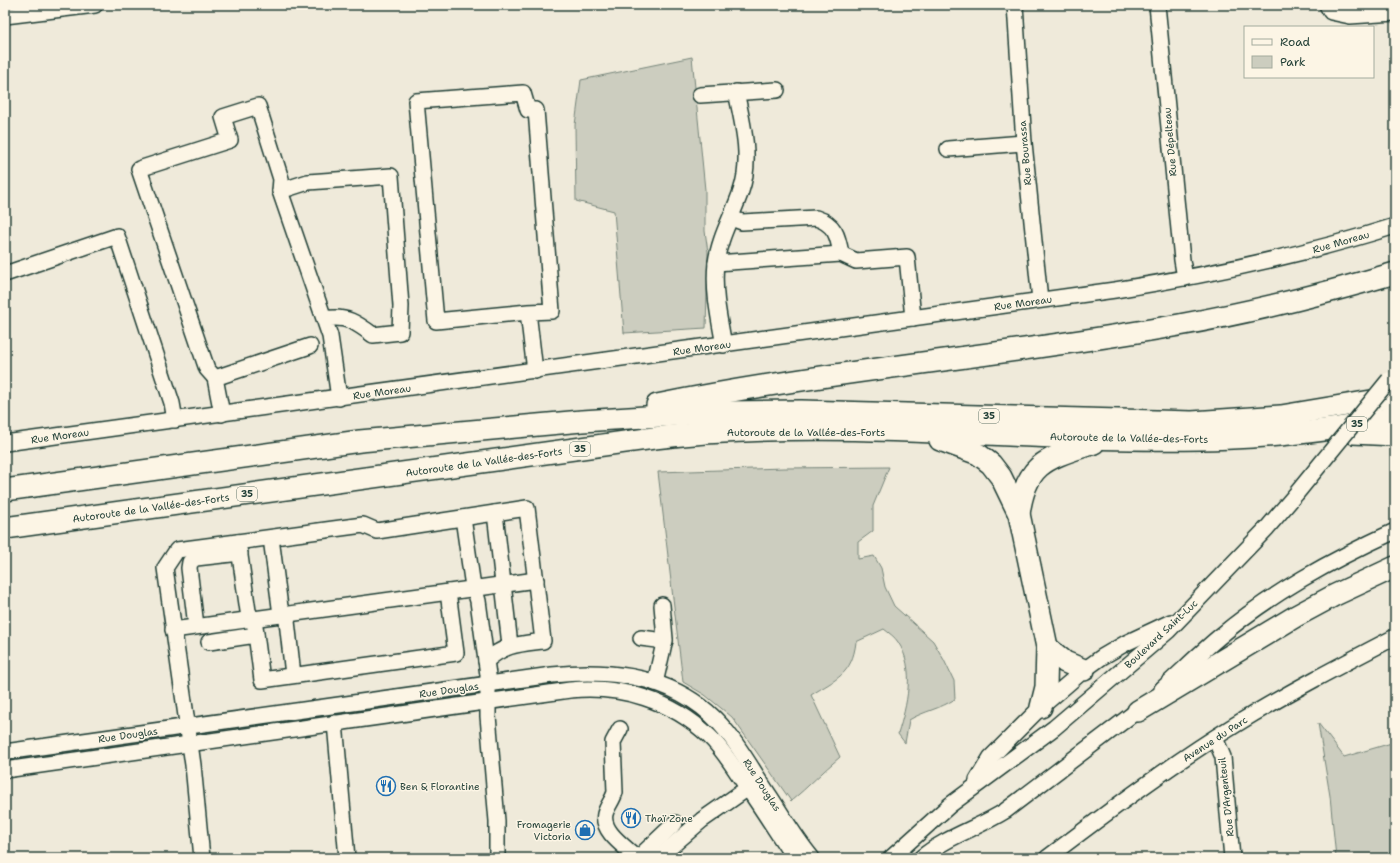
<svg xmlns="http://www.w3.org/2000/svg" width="1400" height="863" viewBox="0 0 1400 863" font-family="'Shantell Sans',sans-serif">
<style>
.green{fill:#cccdbf;stroke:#76857a}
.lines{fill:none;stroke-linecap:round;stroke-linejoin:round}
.minor-casing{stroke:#1f3d34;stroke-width:18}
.highway-casing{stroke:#1f3d34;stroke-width:24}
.minor{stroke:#fcf5e5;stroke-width:15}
.highway{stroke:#fcf5e5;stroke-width:21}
.minor-bridge-casing{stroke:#1f3d34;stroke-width:18;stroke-linecap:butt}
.minor-bridge{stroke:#fcf5e5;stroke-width:15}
.labels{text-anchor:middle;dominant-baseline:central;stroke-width:3;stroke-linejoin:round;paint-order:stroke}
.shield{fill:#fcf5e5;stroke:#617469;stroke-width:1}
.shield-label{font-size:9px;font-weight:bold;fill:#1f3d34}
.street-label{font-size:10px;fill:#1f3d34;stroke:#fcf5e5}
.poi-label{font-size:10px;fill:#1f3d34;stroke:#fcf5e5;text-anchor:start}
</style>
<rect width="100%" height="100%" fill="#efeada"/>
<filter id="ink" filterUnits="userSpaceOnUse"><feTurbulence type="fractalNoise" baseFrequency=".025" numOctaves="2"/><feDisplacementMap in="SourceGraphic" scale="8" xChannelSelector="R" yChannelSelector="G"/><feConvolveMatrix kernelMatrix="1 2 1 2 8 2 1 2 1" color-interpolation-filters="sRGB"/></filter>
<g filter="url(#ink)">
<!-- green -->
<g class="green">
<path d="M692 57 705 190V231L708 252 706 328 624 333 614 211 576 201 575 125 581 80Z"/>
<path d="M889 467 873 506V531L858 542V559L874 556 881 568 885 587 894 606 933 641 944 660 954 681 955 699C940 709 924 711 909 720L905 743 898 734C907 705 916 669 898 642 895 637 889 633 884 629L856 642C852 675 836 679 811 695L840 757C823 771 808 787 791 801L732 717 705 695 683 682 658 472 784 468Z"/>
<path d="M1318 723 1344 757 1395 742V858H1336L1330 796Z"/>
</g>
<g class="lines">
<defs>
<g id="minor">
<path d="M1015 5 1024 143 1040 300"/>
<path d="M1157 5 1182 260 1185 278"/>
<path d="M1327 5 1331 12 1350 16 1395 13"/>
<path d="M5 16 95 5"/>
<path d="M700 95 777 90"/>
<path d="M948 149 1024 143"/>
<path d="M731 218 742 222 816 218C835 224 838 236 841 254"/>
<path d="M716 263 841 254 856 261 907 257 913 318"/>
<path d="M5 274 117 236 172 403 175 420"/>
<path d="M528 312 552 311 536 110H528L523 93 416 101 436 321 528 312 535 371"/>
<path d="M325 319C346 315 357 323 373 335L400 332 401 306 391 176 308 182 280 191 330 336 339 398"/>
<path d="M724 345C719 318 713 291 716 263 719 238 733 215 741 191 752 160 743 124 736 92"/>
<path d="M215 378 207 369 139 169 230 140 223 117 258 106 281 179 280 191"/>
<path d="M222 414 215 378 310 346"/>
<path d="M5 443 1115 290C1210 275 1303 255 1395 226"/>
<path d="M495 513 510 645"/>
<path d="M463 518 472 580 478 601 488 675V716L497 821V858"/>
<path d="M271 538 280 607 287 621 293 675"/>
<path d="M238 542 248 611 255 626 262 680 456 653 448 592"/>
<path d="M196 626 189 568 190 562 196 558 240 553"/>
<path d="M173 630 536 580"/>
<path d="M641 638 665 641"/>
<path d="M209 642 256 635"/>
<path d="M655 683 665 639 662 605"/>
<path d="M1162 689C1181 672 1199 654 1218 638 1271 593 1332 560 1395 531"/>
<path d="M335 723 347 858"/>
<path d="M620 729 613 742 615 792C613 800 607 806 605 814 601 832 626 847 637 858"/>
<path d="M1215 738 1223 757 1232 858"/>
<path d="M5 752 552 675C617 668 683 677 727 732 743 752 756 776 771 798 784 818 796 839 812 858"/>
<path d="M5 770 570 690C621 685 671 700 709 736 724 750 735 770 747 787 763 810 778 834 794 858"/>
<path d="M977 780 991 757 1041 707 1084 670 1102 657 1126 643 1171 622"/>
<path d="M202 858 193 765 165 568 177 550 363 525 377 531 527 508 543 641C519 644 505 644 486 661"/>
<path d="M638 858 675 823"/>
<path d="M658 858 702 820 755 783"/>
<path d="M891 858 950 805 1054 728 1168 631 1267 528 1296 494"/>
<path d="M921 858C946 837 978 828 1005 811L1146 704"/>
<path d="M1047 858C1108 812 1170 765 1235 725 1287 693 1341 665 1395 637"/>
</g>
<g id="highway">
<path d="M657 405C830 370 1006 356 1179 325 1252 312 1324 294 1395 273"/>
<path d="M1353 433 1395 435"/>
<path d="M940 440 978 454 991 464 1001 477 1019 514 1047 647 1046 687 1041 707"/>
<path d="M5 490 360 441 582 421 724 412 801 411 1192 422 1281 416 1395 397"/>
<path d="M1019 514C1026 461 1049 458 1094 443"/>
<path d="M5 528 654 438C787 422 923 432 1057 437 1170 441 1285 443 1395 417"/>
<path d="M1047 647 1065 662 1084 670"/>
<path d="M1138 711 1296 616 1335 595 1395 567"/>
</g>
</defs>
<!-- minor casing -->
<use href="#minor" class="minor-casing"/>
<!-- highway casing -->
<use href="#highway" class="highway-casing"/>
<!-- minor -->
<use href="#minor" class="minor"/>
<!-- highway -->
<use href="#highway" class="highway"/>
<defs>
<path id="minor-bridge" d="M1296 494 1389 380"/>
</defs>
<!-- minor-bridge casing -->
<use href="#minor-bridge" class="minor-bridge-casing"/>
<!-- minor-bridge -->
<use href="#minor-bridge" class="minor-bridge"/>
</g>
</g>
<!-- icons -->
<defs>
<symbol id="restaurant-ring" viewBox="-11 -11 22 22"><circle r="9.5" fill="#fcf5e5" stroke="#1f6fb2" stroke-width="1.5"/><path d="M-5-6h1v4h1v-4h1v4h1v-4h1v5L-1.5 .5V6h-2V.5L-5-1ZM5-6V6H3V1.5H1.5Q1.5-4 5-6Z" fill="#1f6fb2"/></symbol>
<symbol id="shop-ring" viewBox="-11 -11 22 22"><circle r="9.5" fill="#fcf5e5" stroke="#1f6fb2" stroke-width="1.5"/><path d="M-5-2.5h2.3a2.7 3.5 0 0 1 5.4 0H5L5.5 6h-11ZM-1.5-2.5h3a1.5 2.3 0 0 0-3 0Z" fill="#1f6fb2"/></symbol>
</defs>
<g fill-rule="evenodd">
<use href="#restaurant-ring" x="375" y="775" width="22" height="22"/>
<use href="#restaurant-ring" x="620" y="807" width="22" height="22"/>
<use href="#shop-ring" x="574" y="819" width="22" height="22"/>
</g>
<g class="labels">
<!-- shield labels -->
<g class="shield">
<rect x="979" y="409" width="20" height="14" rx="3"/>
<rect x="1347" y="417" width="20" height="14" rx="3"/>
<rect x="570" y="442" width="20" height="14" rx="3"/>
<rect x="237" y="487" width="20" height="14" rx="3"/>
</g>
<g class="shield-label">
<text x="989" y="416">35</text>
<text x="1357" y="424">35</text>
<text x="580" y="449">35</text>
<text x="247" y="494">35</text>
</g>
<!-- street labels -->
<g class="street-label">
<text transform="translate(1170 142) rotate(-95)">Rue Dépelteau</text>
<text transform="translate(1025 153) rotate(-95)">Rue Bourassa</text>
<text transform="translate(1341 242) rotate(-16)">Rue Moreau</text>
<text transform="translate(1023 303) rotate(-8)">Rue Moreau</text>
<text transform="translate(702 348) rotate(-8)">Rue Moreau</text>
<text transform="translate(382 392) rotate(-8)">Rue Moreau</text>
<text x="806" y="432">Autoroute de la Vallée-des-Forts</text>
<text transform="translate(60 436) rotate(-8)">Rue Moreau</text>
<text transform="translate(1129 438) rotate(1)">Autoroute de la Vallée-des-Forts</text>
<text transform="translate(484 462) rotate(-8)">Autoroute de la Vallée-des-Forts</text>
<text transform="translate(151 508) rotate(-8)">Autoroute de la Vallée-des-Forts</text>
<text transform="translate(1161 634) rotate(-43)">Boulevard Saint-Luc</text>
<text transform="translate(449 690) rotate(-8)">Rue Douglas</text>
<text transform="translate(128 735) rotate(-8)">Rue Douglas</text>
<text transform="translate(1215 739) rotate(-33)">Avenue du Parc</text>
<text transform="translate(762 785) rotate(57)">Rue Douglas</text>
<text transform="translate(1226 797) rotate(-96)">Rue D'Argenteuil</text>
</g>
<!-- poi labels -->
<g class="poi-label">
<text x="400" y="786">Ben &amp; Florantine</text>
<text x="645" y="818">Thaï Zone</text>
<text x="571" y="824" text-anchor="end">Fromagerie<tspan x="571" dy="12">Victoria</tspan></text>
</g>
</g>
<!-- margin -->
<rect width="1400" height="863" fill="none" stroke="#fcf5e5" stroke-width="20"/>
<rect x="10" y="10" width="1380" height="843" fill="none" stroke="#1f3d34" stroke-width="1.5" filter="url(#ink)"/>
<!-- legend -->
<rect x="1244" y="26" width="130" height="52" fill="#fcf5e5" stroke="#a4ab9e"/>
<rect x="1252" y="39" width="20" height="6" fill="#fcf5e5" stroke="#a4ab9e"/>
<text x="1280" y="46" font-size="12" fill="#1f3d34">Road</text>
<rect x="1252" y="56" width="20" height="12" fill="#cccdbf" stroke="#a4ab9e"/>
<text x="1280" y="66" font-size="12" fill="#1f3d34">Park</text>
</svg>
